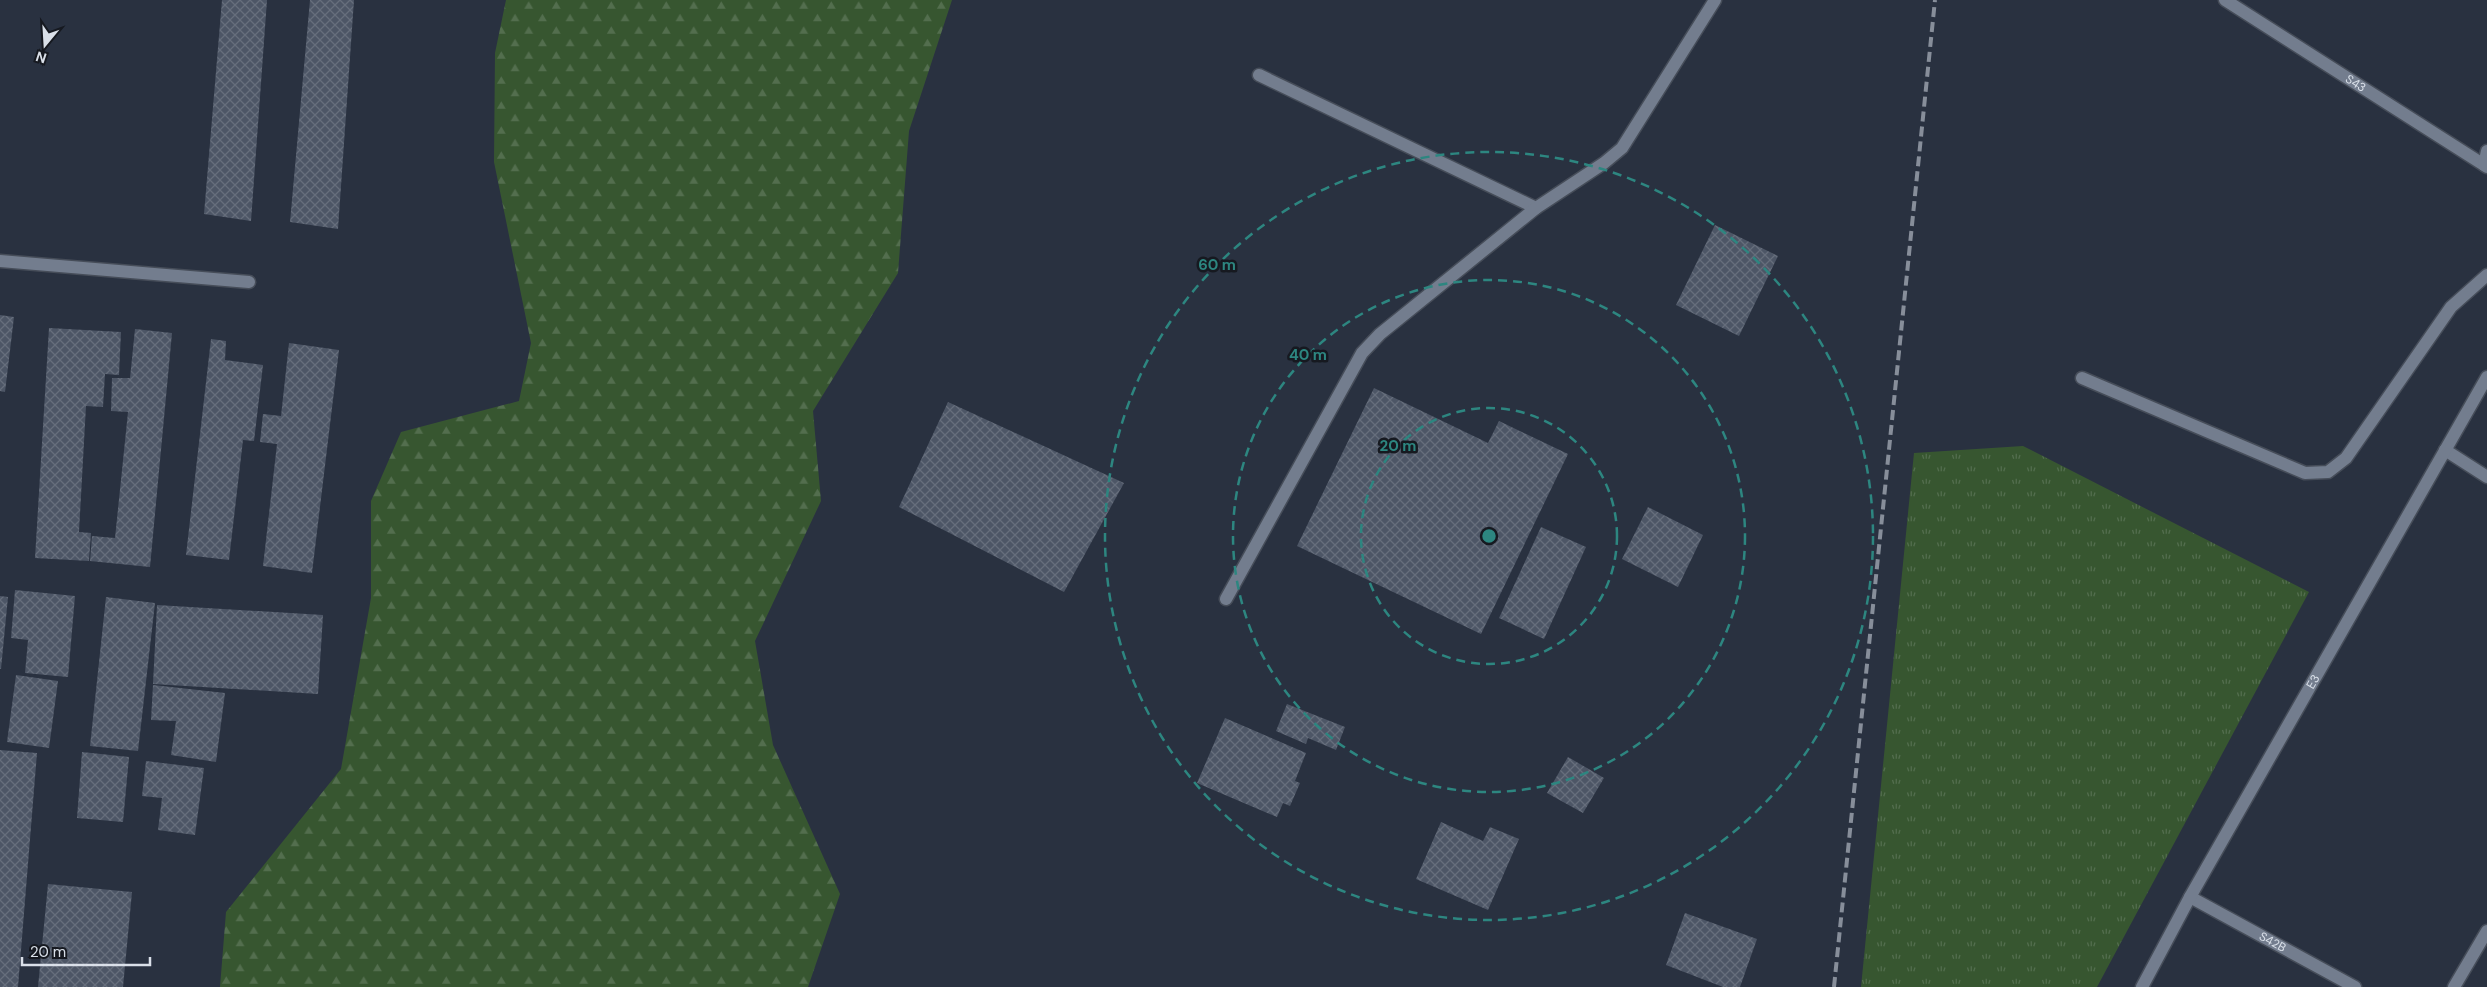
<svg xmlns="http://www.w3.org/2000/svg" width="2487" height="987" viewBox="0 0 2487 987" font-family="'DM Sans',sans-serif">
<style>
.grass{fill:url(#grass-tufts)}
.forest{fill:url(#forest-firs)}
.building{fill:url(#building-cross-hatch)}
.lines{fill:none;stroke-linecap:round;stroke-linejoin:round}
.service-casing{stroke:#464d59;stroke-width:15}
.minor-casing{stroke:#464d59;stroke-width:15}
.service{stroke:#737d8e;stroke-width:12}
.minor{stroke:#737d8e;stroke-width:12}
.rail{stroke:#878e9a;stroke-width:4;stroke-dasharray:10 5;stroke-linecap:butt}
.ring{fill:none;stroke:#2d8680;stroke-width:2.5;stroke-dasharray:9 6}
.labels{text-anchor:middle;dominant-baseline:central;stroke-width:5;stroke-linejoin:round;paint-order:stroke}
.street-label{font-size:12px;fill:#dae0e9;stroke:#161920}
.centre{fill:#2d8680;stroke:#161920;stroke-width:2.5}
.ring-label{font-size:15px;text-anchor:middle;font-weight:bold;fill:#2d8680;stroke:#161920;stroke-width:5;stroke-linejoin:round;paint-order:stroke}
</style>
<defs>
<pattern id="grass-tufts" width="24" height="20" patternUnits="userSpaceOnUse" patternTransform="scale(1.25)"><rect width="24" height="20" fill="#375630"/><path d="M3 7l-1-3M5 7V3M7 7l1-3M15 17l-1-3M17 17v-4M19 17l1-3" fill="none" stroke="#536e4e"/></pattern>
<pattern id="forest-firs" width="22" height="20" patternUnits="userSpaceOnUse" patternTransform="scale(1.25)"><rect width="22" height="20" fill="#375630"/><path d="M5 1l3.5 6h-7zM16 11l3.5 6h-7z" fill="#536e4e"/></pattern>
<pattern id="building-cross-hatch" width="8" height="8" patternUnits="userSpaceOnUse" patternTransform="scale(1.25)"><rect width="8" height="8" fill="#4d5666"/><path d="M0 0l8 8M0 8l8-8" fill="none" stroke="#666e7c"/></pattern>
</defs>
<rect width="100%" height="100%" fill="#293140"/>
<!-- grass -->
<path class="grass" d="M2023 446 2309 592 2097 987H1861L1914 453Z"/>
<!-- forest -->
<path class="forest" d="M506 0H952L909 131 898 273 813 411 821 501 755 641 773 745 840 894 808 987H220L226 912 341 769 371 598V501L401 432 519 401 531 343 494 162 495 53Z"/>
<!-- building -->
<g class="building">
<path d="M222 0H267L251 221 204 214Z"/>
<path d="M310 0H354L338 229 290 222Z"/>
<path d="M1715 225 1778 256 1739 336 1676 305Z"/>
<path d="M0 315 14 317 5 392 0 391Z"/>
<path d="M49 328 121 332 119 375 105 374 103 407 86 406 79 532 91 533 89 561 35 558Z"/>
<path d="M135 329 172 333 150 567 90 561 92 536 115 538 128 412 111 411 112 378H130Z"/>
<path d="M211 339 226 341 225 360 263 365 254 441 243 440 229 560 186 555Z"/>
<path d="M289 343 339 350 312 573 263 566 277 444 260 442 263 414 281 416Z"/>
<path d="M1374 388 1488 443 1499 421 1568 454 1481 634 1297 546Z"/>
<path d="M948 402 1124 483 1064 592 899 507Z"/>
<path d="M1648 507 1703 535 1678 587 1622 559Z"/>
<path d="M1541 527 1586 547 1544 639 1499 618Z"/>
<path d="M15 590 75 596 68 677 25 673 28 640 11 638Z"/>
<path d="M0 596 8 597 1 669H0Z"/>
<path d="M106 597 155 603 138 751 90 746Z"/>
<path d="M157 605 323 615 318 694 153 684Z"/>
<path d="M16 675 58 681 49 748 7 742Z"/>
<path d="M153 685 225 693 216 762 171 755 176 721 151 720Z"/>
<path d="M1287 704 1345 727 1336 750 1308 738 1306 744 1276 731Z"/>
<path d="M1225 718 1306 753 1295 781 1300 783 1290 806 1283 803 1277 817 1197 783Z"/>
<path d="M0 750 37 753 18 987H0Z"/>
<path d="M82 752 129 757 123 822 77 818Z"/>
<path d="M1568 757 1604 778 1583 813 1547 793Z"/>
<path d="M146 761 204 768 195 835 158 830 162 798 142 796Z"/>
<path d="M1441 822 1483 841 1490 827 1519 839 1488 910 1416 879Z"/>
<path d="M48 884 132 892 123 987H38Z"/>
<path d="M1685 913 1757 939 1740 987H1723L1666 965Z"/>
</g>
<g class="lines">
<defs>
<g id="service">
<path id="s1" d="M2225 0 2484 165"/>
<path d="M1259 75 1536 208"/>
<path d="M2082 378 2305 473 2328 472 2346 458 2451 307 2487 275"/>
<path d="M1226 599 1362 353 1380 334 1536 208 1604 163 1622 148 1715 0"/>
</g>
<g id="minor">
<path d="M2487 151 2484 165 2487 167"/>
<path d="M0 261 249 282"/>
<path d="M2445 450 2487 477"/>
<path id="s2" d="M2190 897 2355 987"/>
<path id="s3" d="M2142 987 2190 897 2487 377"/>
<path d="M2454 987 2487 931"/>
</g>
</defs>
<!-- service casing -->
<use href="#service" class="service-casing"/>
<!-- minor casing -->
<use href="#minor" class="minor-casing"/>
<!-- service -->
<use href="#service" class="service"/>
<!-- minor -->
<use href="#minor" class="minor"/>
<!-- rail -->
<path class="rail" d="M1834 987 1935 0"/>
</g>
<!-- distance rings -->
<g class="ring">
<circle cx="1489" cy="536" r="128"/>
<circle cx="1489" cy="536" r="256"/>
<circle cx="1489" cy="536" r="384"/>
</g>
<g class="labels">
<!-- street labels -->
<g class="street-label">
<text stroke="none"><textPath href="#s1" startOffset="155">S43</textPath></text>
<text stroke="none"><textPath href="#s3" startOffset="350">E3</textPath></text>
<text stroke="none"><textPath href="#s2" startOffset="94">S42B</textPath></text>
</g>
</g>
<circle cx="1489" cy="536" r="8" class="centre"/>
<g class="ring-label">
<text x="1217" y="270">60 m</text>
<text x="1308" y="360">40 m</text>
<text x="1398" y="451">20 m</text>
</g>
<!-- north arrow -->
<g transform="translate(45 45) rotate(198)" stroke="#161920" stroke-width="4" paint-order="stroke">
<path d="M0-4L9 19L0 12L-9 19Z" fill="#dae0e9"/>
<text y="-8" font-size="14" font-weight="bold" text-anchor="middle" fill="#dae0e9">N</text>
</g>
<!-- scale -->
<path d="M22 957v8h128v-8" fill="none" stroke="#dae0e9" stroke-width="2.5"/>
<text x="30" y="957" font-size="15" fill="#dae0e9" stroke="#161920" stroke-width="4" paint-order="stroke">20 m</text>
</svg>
